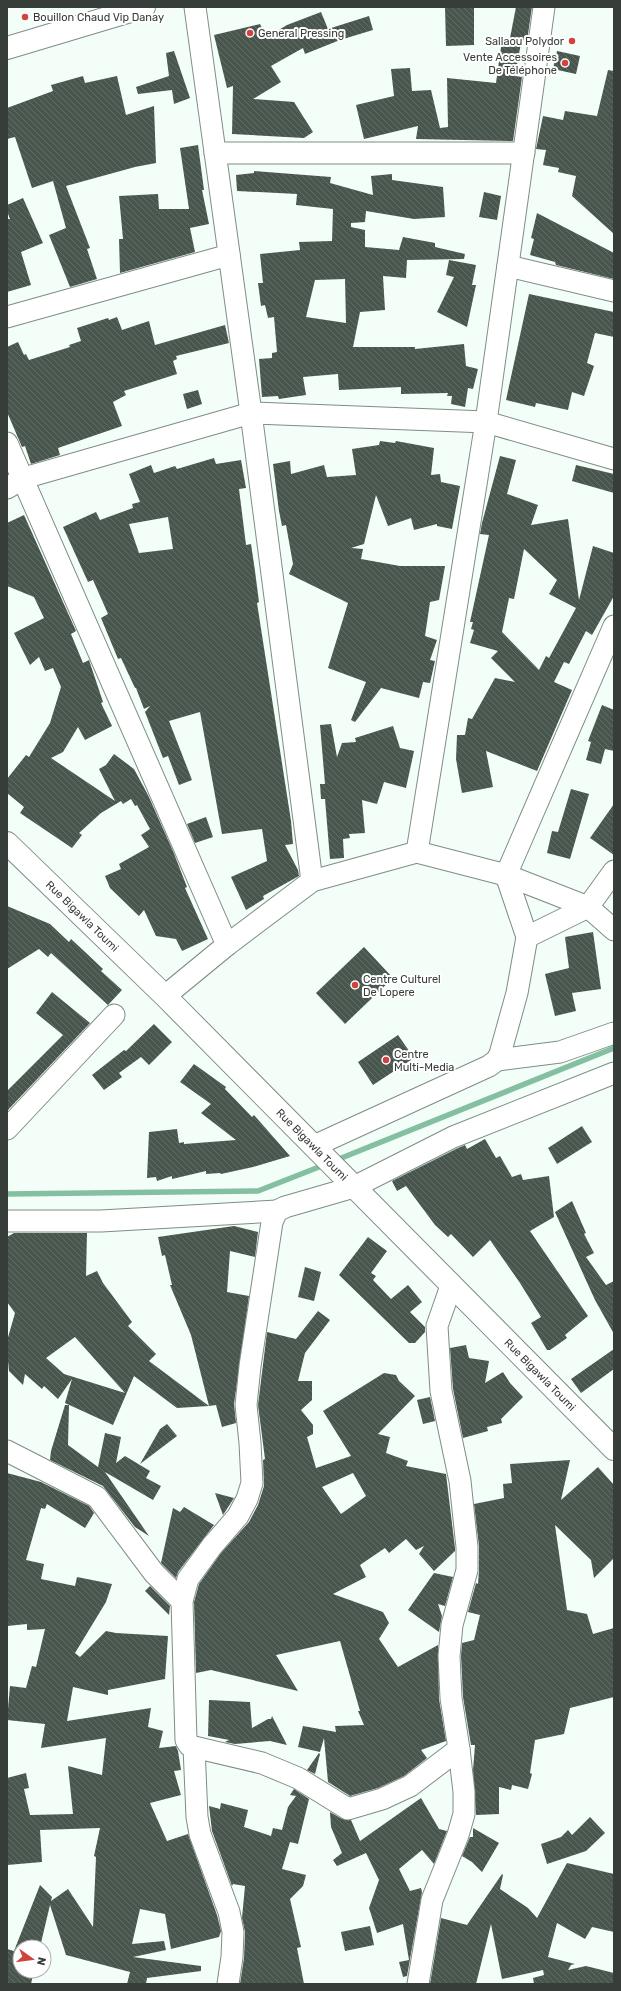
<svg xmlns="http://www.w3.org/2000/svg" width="621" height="1991" viewBox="0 0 621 1991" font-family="Rubik,sans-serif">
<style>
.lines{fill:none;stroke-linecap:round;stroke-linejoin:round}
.stream{stroke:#85bfa1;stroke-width:5.5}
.building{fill:url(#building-back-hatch);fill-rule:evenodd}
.street-casing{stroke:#7f8d85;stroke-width:23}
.secondary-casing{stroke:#7f8d85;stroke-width:24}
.street{stroke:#fff;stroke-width:21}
.secondary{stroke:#fff;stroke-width:22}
.poi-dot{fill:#d1433e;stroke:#fff;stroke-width:1.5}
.labels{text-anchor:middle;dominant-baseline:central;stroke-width:4;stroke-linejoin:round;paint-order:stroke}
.poi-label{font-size:11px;fill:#373d39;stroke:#fff;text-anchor:start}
.street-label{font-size:11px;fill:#373d39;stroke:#fff}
</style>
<defs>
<pattern id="building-back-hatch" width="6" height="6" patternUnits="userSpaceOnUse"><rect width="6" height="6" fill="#49564e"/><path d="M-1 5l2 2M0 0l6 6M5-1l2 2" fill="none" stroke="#616c66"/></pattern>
</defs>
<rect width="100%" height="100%" fill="#f2fef7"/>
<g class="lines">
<!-- stream -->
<g class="stream">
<path d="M334 1161 614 1048"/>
<path d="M7 1194 258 1191 324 1165"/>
</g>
</g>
<!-- building -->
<g class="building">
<path d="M445 7H474V45L446 46Z"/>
<path d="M516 7H532L527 41 510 38Z"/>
<path d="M321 12 328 29 369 16 373 30 340 40 305 54 303 48 271 66 281 82 253 99 294 102 313 132 304 138 232 134 233 86 227 88 214 35 260 24 267 37 287 25Z"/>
<path d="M502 40 521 43 515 76 522 77 513 141 416 139 418 126 364 139 356 105 394 96 391 69 410 68 412 91 431 90 440 128 448 127 447 78 496 83Z"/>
<path d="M174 51 190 98 174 104 172 90 138 94 136 87 169 76 166 53Z"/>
<path d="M557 51 580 56 576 74 553 69Z"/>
<path d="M608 70 614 71V234L572 196 576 176 558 172 559 168 543 165 546 150 536 149 543 116 563 120 565 111 597 116Z"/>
<path d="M83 76 85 83 117 76 126 115 154 106 156 163 135 167 66 186 90 248 87 249 97 279 70 287 49 235 66 228 53 181 32 188 15 137 7 139V108L53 91 51 85Z"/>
<path d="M198 145 204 190H202L209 224 190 228 195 252 120 273 119 239H123L119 196 158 194 159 209H189L180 148Z"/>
<path d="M254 171 331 177 330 183 373 195 371 176 392 174V180L443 187 445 217 414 219 366 211 365 222 351 223V227L365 230V247L399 250 403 237 435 243V247L465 254 464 259 407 260 406 278 383 276 385 310 360 312 353 347H415V349L464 344 466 366 478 369 473 389 468 388 465 407 451 404 452 396H447L448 393 401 394V387L339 390 338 374 303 377 306 395 279 399 278 396 262 397 259 359 272 358V353L277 352 274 317 268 318 265 305 261 306 258 283H263L260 254 300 250 299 242 332 241 333 209 296 205 297 194 237 191 236 175 254 173ZM345 279 346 323 306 317 315 280Z"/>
<path d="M484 192 501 196 497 220 479 217Z"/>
<path d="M23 198 43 243 21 252 31 285 7 292V219H10L7 211V205Z"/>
<path d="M537 213 614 253V279L556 265 555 262 530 255 534 239 531 238Z"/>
<path d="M449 260 476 265 472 285H476L467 327 437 312 454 277 446 275Z"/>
<path d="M529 294 614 312V337L595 333 587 363 594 366 584 396 572 392 568 410 536 403 535 407 506 400Z"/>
<path d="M117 317 122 330 149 321 155 345 225 325 229 343 176 356 177 359 173 361 177 374 124 391 126 395 113 402 122 426 58 448 60 455 31 464 25 446 22 447 7 412V347L18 342 24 355 26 354 29 360 70 347 69 345 81 341 77 328 108 318 109 320Z"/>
<path d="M198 390 202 404 187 409 183 394Z"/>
<path d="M380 441 395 443 396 441 434 448 431 475 440 474 441 482 460 486 452 529 437 526V524L414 530 411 518 388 526 376 495 364 544 351 548 363 549 361 559 400 566H445L439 600 430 602 425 636 437 640 430 660 435 661 430 683 423 682 419 698 381 688 355 722 351 720 366 682 328 668 348 603 289 574 293 564 286 525 282 526 279 511 273 464 290 461 291 474 324 465 327 477 356 475 352 449 379 445Z"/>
<path d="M500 456 516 460 507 494 538 505 531 525 568 519 579 600 593 546 614 553V596L592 635 586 631 569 664 564 662 554 682 572 690 537 771 486 751 493 787 462 793 456 759 457 735H465L468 718 472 719 495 678 515 682 491 658 498 651 470 643 474 630 471 629 473 622H470L489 535 480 534 482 523ZM524 549 557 580 549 594 576 608 549 658 546 656 539 670 502 632 509 598 514 599Z"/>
<path d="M214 458 216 464 241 460 246 488 239 489 246 545 251 544 255 571 259 602 257 603 291 821 293 844 285 845 298 870 299 876 263 896 264 899 246 910 231 877 267 861 262 829 222 834 200 712 169 721 192 780 179 785 168 756 163 758 145 712 150 706 144 709 136 688H135L121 658 118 659 101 618 108 614 93 580 88 582 63 527 96 512 100 520 133 508 132 504 140 502 129 474 151 465 154 473 175 466 177 469ZM168 517 173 549 139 553 129 524Z"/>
<path d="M576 465 614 474V493L572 481Z"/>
<path d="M24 515 76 631 71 634 83 663 89 660 103 702 101 703 112 726 85 740 78 727 63 752 51 758 115 801 99 769 106 765 114 754 134 769 148 795 173 851 187 887 185 888 208 939 182 951 176 939 156 936 144 910 139 916 110 888 105 876 121 869 119 864 149 847 141 835 150 829 137 805 135 806 131 799 123 804 121 801 101 813 79 833 82 835 72 848 20 813 24 807 7 793V779L26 755 29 757 50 723 61 687 53 668 45 671 39 657 30 665 14 633 44 618 34 597 7 586V523Z"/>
<path d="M602 705 614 710V751L605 749 601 764 586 760 591 742 588 741Z"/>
<path d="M331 724 337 757 342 743 356 742 355 738 393 726 400 748 414 751 406 788 384 782 377 804 362 800 365 833 349 834 350 838 343 839 344 858 330 859 325 799H321L320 784H325L320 725Z"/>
<path d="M571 789 589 794 570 859 547 853 552 831 558 832Z"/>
<path d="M614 804V855L590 838Z"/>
<path d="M206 817 213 837 195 843 187 824Z"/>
<path d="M7 906 50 924 69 942 71 939 84 951 103 969 101 971 122 990 108 1005 51 953 48 957 39 949 7 969Z"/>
<path d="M593 932 601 989 572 993 576 1011 555 1016 545 974 569 968 565 937Z"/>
<path d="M364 947 393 978 345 1024 316 993Z"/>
<path d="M52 992 90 1023 7 1111V1091L63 1035 36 1013Z"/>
<path d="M154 1024 172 1042 149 1065 141 1057 119 1073 122 1077 104 1090 92 1075 124 1050 126 1051Z"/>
<path d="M398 1035 414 1058 373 1085 358 1062Z"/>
<path d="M194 1064 226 1087 225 1089 252 1117 254 1115 290 1156 253 1167 221 1174 220 1173 206 1174V1171L172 1179V1176L157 1181 156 1177 147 1178 149 1132 177 1129 179 1143 184 1142V1144L236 1140 201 1113 211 1104 180 1082Z"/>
<path d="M582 1126 592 1142 557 1164 548 1148Z"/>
<path d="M485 1139 496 1158 500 1156 512 1177 521 1174 523 1180 549 1176 554 1217 530 1231 588 1316 565 1335 567 1338 550 1350H547L531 1323 541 1317 520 1283 490 1240 473 1257 451 1234 448 1237 435 1225 406 1186 397 1191 392 1181 458 1148 465 1145 467 1149Z"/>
<path d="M572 1201 586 1233 584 1234 594 1253 586 1257 606 1285 614 1281V1334L595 1300 555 1212Z"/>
<path d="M234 1226 258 1232 255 1257 230 1251 227 1292 249 1296 234 1404 236 1423 222 1427 216 1405 209 1406 191 1335 170 1285H172L165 1255 162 1256 158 1237Z"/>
<path d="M14 1233H87L86 1276 97 1271 103 1283 132 1322 128 1326 156 1354 149 1361 209 1406 177 1408 134 1376 113 1425 65 1403 72 1379 58 1399 44 1386 42 1389 25 1374 23 1385 9 1371 7 1351V1341L15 1313 7 1302V1237ZM75 1337 125 1393 64 1374 46 1358Z"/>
<path d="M368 1237 387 1251 371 1273 376 1276 373 1280 391 1299 408 1285 422 1302 410 1312 425 1327V1332L415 1343H409L339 1275Z"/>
<path d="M305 1267 321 1272 314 1301 298 1297Z"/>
<path d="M318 1311 330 1320 305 1353 298 1381H312V1400L301 1410 313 1425V1434L307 1437 316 1468 351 1456 323 1411 384 1373 396 1375 399 1381 415 1396 378 1434 390 1437 386 1453 408 1461 406 1466 446 1474 455 1548V1551L434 1571 419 1554 424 1546 416 1550 406 1539 389 1553 385 1548 360 1565 366 1577 333 1594 383 1612 389 1623 379 1639 398 1667 438 1645 439 1699 446 1741 421 1750 427 1758 404 1776 378 1788 350 1796 328 1782 324 1738 320 1752 298 1747 303 1726 336 1732 335 1726 364 1725 358 1711H360L340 1641 276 1655 298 1691 211 1670 196 1673 194 1602 199 1584 221 1553 249 1522 258 1505 264 1486 263 1460 265 1459 258 1405 267 1332 296 1339ZM353 1473 366 1496 341 1514 322 1487Z"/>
<path d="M466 1345 469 1358 489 1361 485 1383 503 1372 510 1383 523 1397 501 1419 502 1423 487 1427 488 1431 463 1438 453 1389 450 1348Z"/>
<path d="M614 1349V1369L581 1393 571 1379Z"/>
<path d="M430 1397 435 1421 423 1424 417 1400Z"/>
<path d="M65 1405H69L68 1445 98 1467 105 1433 121 1437 116 1463 125 1456 150 1471 146 1478 161 1486 153 1500 105 1472 149 1536 135 1527 103 1486 50 1460 51 1451Z"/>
<path d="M167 1424 177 1436 140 1464 160 1429Z"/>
<path d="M570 1460 561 1500 598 1467 614 1485V1558L594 1578 591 1560 555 1525 567 1610 587 1614 593 1634 614 1628V1697L570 1708 564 1734 535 1740 530 1773 532 1774 528 1789 512 1785 511 1790 499 1787V1814L476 1815 473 1770 475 1745H471L463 1697 461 1656 462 1643 474 1640 480 1615 468 1612 476 1583 478 1584 479 1570V1546L474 1504 504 1498 503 1484 512 1483 510 1464Z"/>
<path d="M7 1473 41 1482 89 1506 94 1513 85 1528 47 1504 45 1509 41 1508 26 1560 44 1564 41 1579 75 1586 77 1577 112 1584 106 1602 75 1653 80 1657 106 1631 116 1633 168 1636 165 1679 108 1690V1695L73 1687 67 1721 151 1708 148 1727 163 1731 159 1748 176 1746 178 1751 181 1770 174 1771 181 1795 150 1803 167 1841 188 1834 217 1915 221 1931 219 1937 171 1949 165 1914 140 1909 132 1944 164 1941 166 1950 133 1957 201 1966V1971L147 1978 146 1984H127L130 1972 66 1955 50 1905 40 1947H20V1971H34L31 1984H7V1949L14 1951 40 1885 52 1897 51 1901 68 1889 93 1927 96 1857 94 1856 100 1828 40 1830 42 1862 7 1865V1778L26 1773 29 1788 24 1789 30 1815 73 1814 68 1766 102 1775 106 1738 41 1748 45 1724 7 1720 10 1686 26 1688 32 1666 36 1667 45 1629 27 1630V1624L7 1626Z"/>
<path d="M215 1493 234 1498 223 1515Z"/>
<path d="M184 1507 214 1525 178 1572 176 1578 161 1563 173 1508 180 1512Z"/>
<path d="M434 1573 453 1577 445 1606 438 1604 442 1616 439 1632 408 1610Z"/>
<path d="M150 1586 170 1606 169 1615 145 1591Z"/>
<path d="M209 1700 250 1702 252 1728 268 1719H271L272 1716 287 1745 270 1741 235 1744 225 1742 229 1740 208 1736Z"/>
<path d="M319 1753 320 1754 315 1774 307 1770Z"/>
<path d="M294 1789 309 1799 298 1844 290 1842 282 1869 306 1875 303 1886 290 1899 301 1947 297 1948 304 1984H240L244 1958 245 1932 242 1918 245 1886 233 1884 232 1886 212 1831 209 1806 220 1809 221 1803 248 1810 244 1827 271 1836 273 1828 282 1830 288 1807 296 1796 290 1795Z"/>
<path d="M421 1798 439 1829 447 1831 434 1864 422 1850 399 1869 410 1891 421 1888 422 1892 407 1976 403 1977 399 1962 409 1960 403 1924 377 1933 369 1908 379 1880 366 1853 337 1866 333 1860 342 1853 331 1827 330 1812 342 1819 351 1820 360 1841Z"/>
<path d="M590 1817 605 1833 586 1851 547 1864 541 1844 561 1837 568 1830 572 1835Z"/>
<path d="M473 1828 499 1843 482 1872 472 1862 462 1856 470 1837H473Z"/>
<path d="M567 1863 614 1874V1932L592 1927 585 1939 557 1923 548 1957 575 1964 571 1965 568 1970 586 1966 614 1973V1984H534L533 1978 544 1975 543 1970 502 1979 491 1924 476 1984H430L441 1918 467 1925 502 1874 503 1875 500 1889 528 1908 537 1918Z"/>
<path d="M370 1926 374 1945 345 1951 341 1932Z"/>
</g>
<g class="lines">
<defs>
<g id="street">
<path d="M195 7 251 413 312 881"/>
<path d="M215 153H524"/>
<path d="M508 266 614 291"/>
<path d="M7 317 229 255"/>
<path d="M7 443 227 945"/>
<path d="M7 488 24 478 251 413 486 422 614 459"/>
<path d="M417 852 486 422 544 7"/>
<path d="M527 937 588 907 614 871"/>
<path d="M165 996 227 945 312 881 417 852 506 875 588 907 614 930"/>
<path d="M497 1060 560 1052 614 1033"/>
<path d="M7 1129 114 1015"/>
<path d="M314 1146 489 1066 497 1060 500 1054 517 993 527 937 506 875 614 626"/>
<path d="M7 1221H101L277 1211"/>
<path d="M451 1286 437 1326 441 1391 460 1481 467 1547V1570L452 1625 449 1656 451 1698 459 1749 410 1786 382 1799 348 1809 298 1778 262 1763 194 1747 189 1745 186 1740 182 1601 188 1579 212 1546 238 1516 247 1499 252 1483 250 1443 246 1405 250 1366 272 1222 277 1211 285 1207 354 1187 453 1137 614 1073"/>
<path d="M7 1451 97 1497 154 1573 182 1601"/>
<path d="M194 1747 197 1817 200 1834 229 1912 233 1932 232 1957 228 1984"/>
<path d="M418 1984 432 1900 458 1835 464 1814V1792L459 1749"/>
</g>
<g id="secondary">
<path d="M7 48 144 7"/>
<path id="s1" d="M7 843 165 996 614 1449"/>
</g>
</defs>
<!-- street casing -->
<use href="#street" class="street-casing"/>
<!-- secondary casing -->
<use href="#secondary" class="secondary-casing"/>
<!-- street -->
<use href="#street" class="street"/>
<!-- secondary -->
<use href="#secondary" class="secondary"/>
</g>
<!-- markers -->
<g class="poi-dot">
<circle cx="25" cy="17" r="4"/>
<circle cx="250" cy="33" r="4"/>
<circle cx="572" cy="41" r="4"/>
<circle cx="565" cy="63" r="4"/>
<circle cx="355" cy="985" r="4"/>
<circle cx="386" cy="1060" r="4"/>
</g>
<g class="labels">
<!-- poi labels -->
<g class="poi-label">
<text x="33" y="17">Bouillon Chaud Vip Danay</text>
<text x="258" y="33">General Pressing</text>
<text x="564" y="41" text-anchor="end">Sallaou Polydor</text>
<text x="557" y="57" text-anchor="end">Vente Accessoires<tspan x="557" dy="13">De Téléphone</tspan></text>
<text x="363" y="979">Centre Culturel<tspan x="363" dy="13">De Lopere</tspan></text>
<text x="394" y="1054">Centre<tspan x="394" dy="13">Multi-Media</tspan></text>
</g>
<!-- street labels -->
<g class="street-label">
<text stroke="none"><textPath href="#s1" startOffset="105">Rue Bigawla Toumi</textPath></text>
<text stroke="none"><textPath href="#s1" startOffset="429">Rue Bigawla Toumi</textPath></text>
<text stroke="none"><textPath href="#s1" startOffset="753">Rue Bigawla Toumi</textPath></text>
</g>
</g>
<!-- border -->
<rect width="621" height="1991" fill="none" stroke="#373d39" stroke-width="16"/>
<!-- north arrow -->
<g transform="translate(32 1959) rotate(104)"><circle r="19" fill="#ffffff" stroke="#afb1b0"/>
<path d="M0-3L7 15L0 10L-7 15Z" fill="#d1433e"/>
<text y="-6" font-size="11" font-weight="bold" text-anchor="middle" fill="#373d39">N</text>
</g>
</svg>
